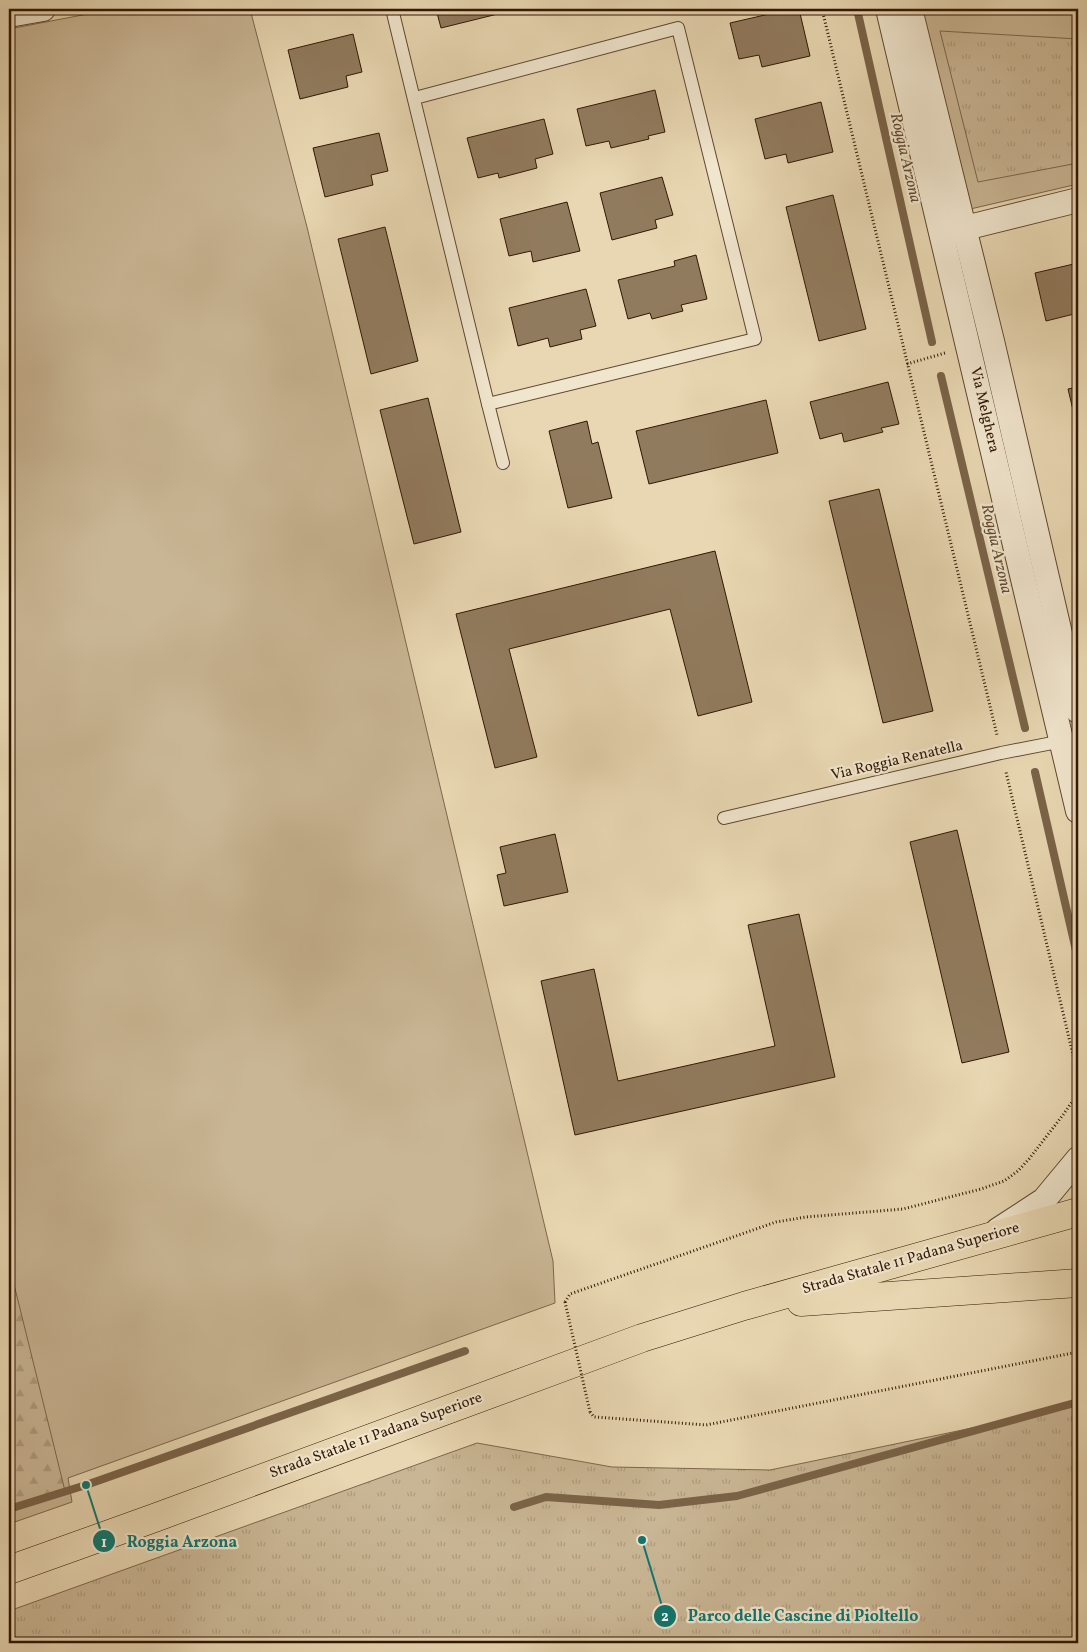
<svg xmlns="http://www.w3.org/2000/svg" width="1087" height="1652" viewBox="0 0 1087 1652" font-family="Vollkorn,serif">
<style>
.green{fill:#c9b694;stroke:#7e664c}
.forest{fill:url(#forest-firs);stroke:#7e664c}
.park{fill:url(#park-tufts);stroke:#7e664c}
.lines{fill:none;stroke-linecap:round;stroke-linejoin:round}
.stream{stroke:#7a6348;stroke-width:8}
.building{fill:#917b5e;stroke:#321703}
.lane-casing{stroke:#60472f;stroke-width:14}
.street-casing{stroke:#60472f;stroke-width:26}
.primary-casing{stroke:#321703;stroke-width:29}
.path{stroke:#321703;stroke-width:3;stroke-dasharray:1 2.5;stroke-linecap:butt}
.lane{stroke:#f0e5cd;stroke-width:12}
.street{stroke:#f0e5cd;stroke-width:24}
.primary{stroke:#e8d7b2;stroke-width:28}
.path-bridge{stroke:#321703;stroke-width:3;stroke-dasharray:1 2.5;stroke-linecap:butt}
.labels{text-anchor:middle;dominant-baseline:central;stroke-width:4.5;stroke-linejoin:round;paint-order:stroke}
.street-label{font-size:15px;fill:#321703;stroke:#f0e5cd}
.water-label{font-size:16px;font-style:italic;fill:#624a31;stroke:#f0e5cd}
.leader{fill:none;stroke:#0f766e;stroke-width:2}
.callout-dot{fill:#0f766e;stroke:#f0e5cd;stroke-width:2}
.mark-label{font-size:15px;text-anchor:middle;font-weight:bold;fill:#fff}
.callout-label{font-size:16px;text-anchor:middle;font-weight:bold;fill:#0f766e;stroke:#f0e5cd;stroke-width:4.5;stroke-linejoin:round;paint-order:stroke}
</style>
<defs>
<pattern id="forest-firs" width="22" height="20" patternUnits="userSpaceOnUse" patternTransform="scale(1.25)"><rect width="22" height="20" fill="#c9b694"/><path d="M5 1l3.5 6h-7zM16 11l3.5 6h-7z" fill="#ad9c7e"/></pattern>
<pattern id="park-tufts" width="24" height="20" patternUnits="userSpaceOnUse" patternTransform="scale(1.25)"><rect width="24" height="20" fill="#c9b694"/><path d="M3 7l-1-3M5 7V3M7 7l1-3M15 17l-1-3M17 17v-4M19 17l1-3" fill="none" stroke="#ad9c7e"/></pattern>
</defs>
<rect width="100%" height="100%" fill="#e8d7b2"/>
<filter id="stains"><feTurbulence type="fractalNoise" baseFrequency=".004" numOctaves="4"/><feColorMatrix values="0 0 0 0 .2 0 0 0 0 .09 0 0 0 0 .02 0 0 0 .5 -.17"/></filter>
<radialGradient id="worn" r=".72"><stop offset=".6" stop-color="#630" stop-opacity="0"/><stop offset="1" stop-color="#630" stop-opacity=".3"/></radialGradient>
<!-- green -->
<g class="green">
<path d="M114 9H250L307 227 553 1261 555 1303 68 1478 72 1502 9 1524V29Z"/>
<path d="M917 9H1078V184L966 210Z"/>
</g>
<!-- forest -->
<path class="forest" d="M9 1264 65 1491 9 1511Z"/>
<!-- park -->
<g class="park">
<path d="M940 31 1078 39V163L978 182Z"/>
<path d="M1078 1406V1643H9V1611L477 1443 612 1467 770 1470Z"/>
</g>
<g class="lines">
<!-- stream -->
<g class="stream">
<path d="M857 9 932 342"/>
<path d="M941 376 1025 728"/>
<path d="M1035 772 1078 959"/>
<path d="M514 1507 546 1497 659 1505 737 1496 1078 1402"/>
<path d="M9 1509 86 1485 465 1351"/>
</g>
</g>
<!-- building -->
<g class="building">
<path d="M436 9H518L441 28Z"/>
<path d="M791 9H799L810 56 762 67 759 55 739 59 730 23Z"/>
<path d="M353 34 362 72 346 76 348 87 300 99 288 50Z"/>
<path d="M655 90 665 132 648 136 649 139 611 148 609 141 586 146 577 109Z"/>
<path d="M821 102 833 152 788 163 786 154 765 159 755 119Z"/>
<path d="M544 119 553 154 535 159 537 168 499 178 498 173 478 178 467 138Z"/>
<path d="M379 133 388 171 371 175 373 185 325 197 313 148Z"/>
<path d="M662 177 673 215 655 220 657 228 612 240 600 193Z"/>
<path d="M833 195 866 329 819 341 786 207Z"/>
<path d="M567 202 580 251 533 262 531 251 509 256 500 219Z"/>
<path d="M385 227 418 361 371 374 338 239Z"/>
<path d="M696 255 707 299 681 305 683 311 652 319 650 313 628 319 618 280 675 266 674 261Z"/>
<path d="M1078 263V313L1046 321 1035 273Z"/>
<path d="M586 289 596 326 580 330 582 339 550 347 548 338 518 346 509 308Z"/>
<path d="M888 382 899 424 881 428 883 432 844 442 842 433 820 439 810 402Z"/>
<path d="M1078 387V431L1068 389Z"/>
<path d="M428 398 461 532 414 544 380 410Z"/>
<path d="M766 400 778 453 649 484 636 431Z"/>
<path d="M587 421 592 444 598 442 612 498 568 508 549 431Z"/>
<path d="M879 489 933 711 883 723 829 501Z"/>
<path d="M715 551 752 702 698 716 670 609 509 649 537 757 495 768 456 614Z"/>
<path d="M957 830 1009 1052 962 1063 910 842Z"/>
<path d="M555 834 568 892 504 906 497 875 506 873 500 847Z"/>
<path d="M799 914 835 1077 575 1135 541 981 594 969 618 1081 775 1046 748 925Z"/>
</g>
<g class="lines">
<defs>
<g id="lane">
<path d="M392 9 488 404 755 339 678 28 415 98"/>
<path d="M488 404 503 463"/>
<path d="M724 818 1001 753 1078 738"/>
</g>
<g id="street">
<path d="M888 9 1078 811"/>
<path d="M910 9 992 341 1078 711"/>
<path d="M9 15 43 9"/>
<path d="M949 232 1078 200"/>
<path d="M998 1230 1044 1200 1078 1159"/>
</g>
<g id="primary">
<path d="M801 1302 1078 1283"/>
<path d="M9 1570 157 1517 642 1338 744 1306 1078 1212"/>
</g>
</defs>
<!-- lane casing -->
<use href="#lane" class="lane-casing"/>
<!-- street casing -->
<use href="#street" class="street-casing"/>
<!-- primary casing -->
<use href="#primary" class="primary-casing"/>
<!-- path -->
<g class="path">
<path d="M822 9 997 735"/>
<path d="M907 364 945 353"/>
<path d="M565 1302 570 1294 776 1222 806 1217 903 1209 981 1189 1004 1181 1018 1171 1029 1159 1063 1115 1074 1099 1078 1076 1006 772"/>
<path d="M590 1412 594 1417 706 1425 1078 1352"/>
</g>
<!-- lane -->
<use href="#lane" class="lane"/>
<!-- street -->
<use href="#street" class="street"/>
<!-- primary -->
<use href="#primary" class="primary"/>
<!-- path-bridge -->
<path class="path-bridge" d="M565 1302 590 1412"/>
</g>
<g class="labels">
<!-- street labels -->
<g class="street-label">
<text transform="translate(984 410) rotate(77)">Via Melghera</text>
<text transform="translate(897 761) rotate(-13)">Via Roggia Renatella</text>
<text transform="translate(911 1259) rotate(-16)">Strada Statale 11 Padana Superiore</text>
<text transform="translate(376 1436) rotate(-20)">Strada Statale 11 Padana Superiore</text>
</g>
<!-- water labels -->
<g class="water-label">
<text transform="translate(905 158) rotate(77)">Roggia Arzona</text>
<text transform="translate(996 549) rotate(77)">Roggia Arzona</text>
</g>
</g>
<!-- callouts -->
<path class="leader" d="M86 1485L104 1541M642 1540L665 1616"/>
<g class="callout-dot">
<circle cx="86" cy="1485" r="5"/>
<circle cx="642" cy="1540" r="5"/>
<circle cx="104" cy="1541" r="12"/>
<circle cx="665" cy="1616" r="12"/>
</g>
<g class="mark-label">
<text x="104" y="1547">1</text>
<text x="665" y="1621">2</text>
</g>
<g class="callout-label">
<text x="182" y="1547">Roggia Arzona</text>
<text x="803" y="1621">Parco delle Cascine di Pioltello</text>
</g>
<!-- margin -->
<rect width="1087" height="1652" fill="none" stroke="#e8d7b2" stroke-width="30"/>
<rect x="10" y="10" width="1067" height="1632" fill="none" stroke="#321703" stroke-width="2.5"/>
<rect x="15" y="15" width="1057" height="1622" fill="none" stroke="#321703"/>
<rect width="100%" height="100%" filter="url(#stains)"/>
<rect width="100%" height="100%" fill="url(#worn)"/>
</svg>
